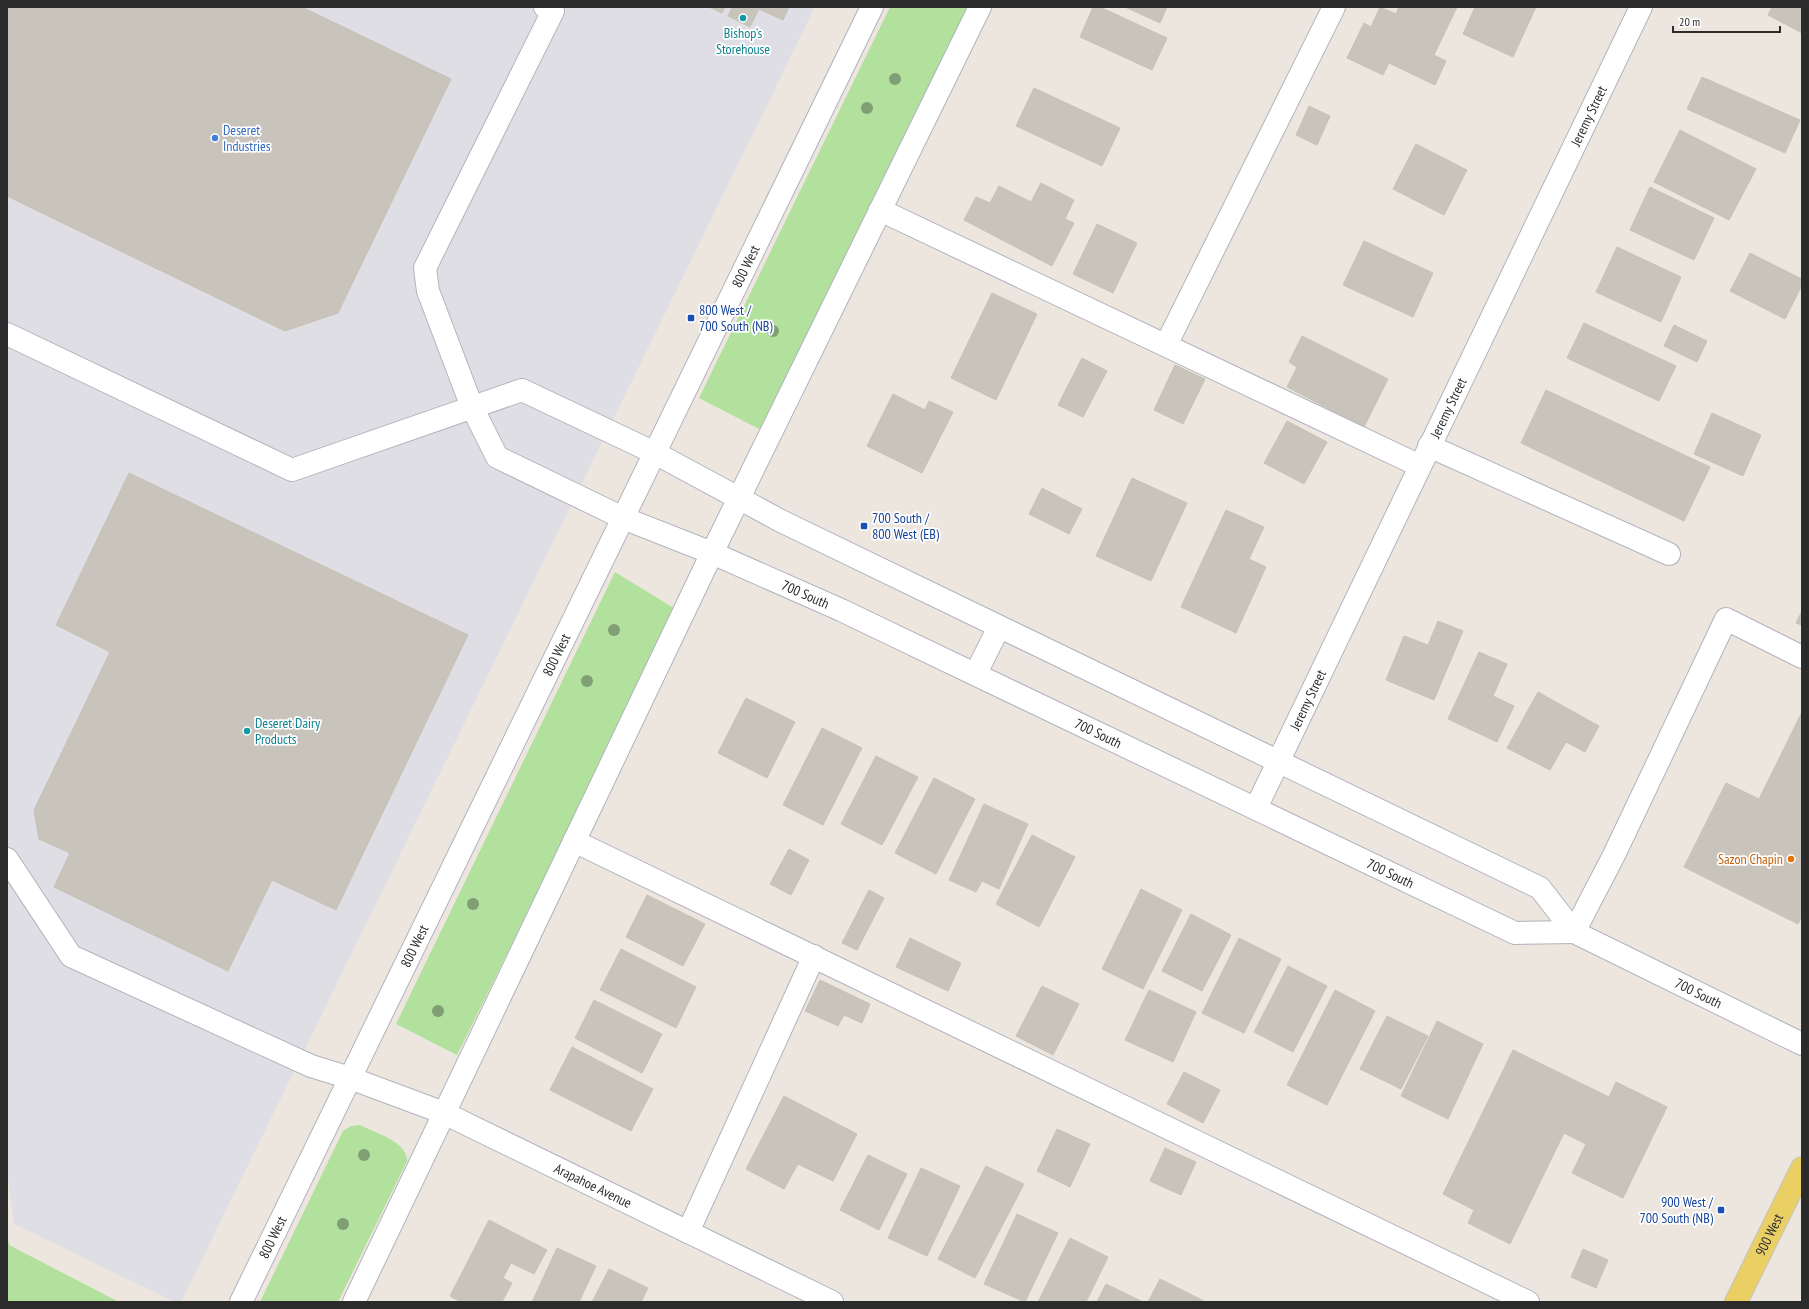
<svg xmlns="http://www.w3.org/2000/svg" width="1809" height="1309" viewBox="0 0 1809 1309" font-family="'PT Sans Narrow',sans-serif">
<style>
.industrial{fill:#e0dee5}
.green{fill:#b2e09d}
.building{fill:#c8c4bc;stroke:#c7c2b7}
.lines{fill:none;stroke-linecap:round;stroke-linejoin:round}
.minor-casing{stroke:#b1b3be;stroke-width:24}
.major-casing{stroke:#c4c4c4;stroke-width:24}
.minor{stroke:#fff;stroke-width:22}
.major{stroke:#eacf65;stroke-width:22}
.tree{fill:#819f74}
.culture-dot{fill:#0f9aa8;stroke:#fff;stroke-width:1.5}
.shop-dot{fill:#3f7fe0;stroke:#fff;stroke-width:1.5}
.transit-dot{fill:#1a4fb4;stroke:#fff;stroke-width:1.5}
.food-dot{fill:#e8710a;stroke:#fff;stroke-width:1.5}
.labels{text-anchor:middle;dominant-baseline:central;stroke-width:3.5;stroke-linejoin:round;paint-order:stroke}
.culture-label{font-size:14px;fill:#0d838f;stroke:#fff}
.street-label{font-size:14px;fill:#2b2b2b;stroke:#fff}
.shop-label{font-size:14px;fill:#366cbe;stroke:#fff;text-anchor:start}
.transit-label{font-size:14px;fill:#164399;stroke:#fff;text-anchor:start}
.food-label{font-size:14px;fill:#c56008;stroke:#fff;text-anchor:end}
</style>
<rect width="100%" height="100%" fill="#ece6de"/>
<!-- industrial -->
<path class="industrial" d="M7 7H815L181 1302H175L14 1224 7 1171Z"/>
<!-- green -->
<g class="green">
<path d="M890 7H969L763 431 699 398Z"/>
<path d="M615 572 677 610 457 1055 396 1024Z"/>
<path d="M360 1125C375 1133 408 1142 407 1161L338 1302H260L343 1131 351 1126Z"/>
<path d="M7 1234 9 1245 119 1302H7Z"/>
</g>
<!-- building -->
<g class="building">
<path d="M7 7H302L451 79 338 313 285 331 7 196Z"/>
<path d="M709 7H725L722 13Z"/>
<path d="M732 7H789L783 20 759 9 750 27 728 16Z"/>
<path d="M1093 7H1100L1167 38 1152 70 1080 37Z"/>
<path d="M1125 7H1167L1160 23Z"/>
<path d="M1380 7 1396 14 1399 7H1457L1434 55 1446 61 1435 85 1389 63 1383 75 1347 58 1364 23 1371 27Z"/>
<path d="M1475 7H1536L1513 57 1463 34Z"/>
<path d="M1772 7H1802V33L1768 15Z"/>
<path d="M1702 77 1800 120 1785 153 1687 109Z"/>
<path d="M1034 88 1120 128 1102 166 1016 126Z"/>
<path d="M1309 106 1330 116 1317 145 1296 135Z"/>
<path d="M1680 130 1756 169 1729 220 1654 182Z"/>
<path d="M1416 144 1467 170 1444 215 1393 189Z"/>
<path d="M1041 183 1074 200 1065 219 1074 223 1052 266 964 220 976 197 990 203 999 186 1031 202Z"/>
<path d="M1650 187 1714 218 1694 260 1630 230Z"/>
<path d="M1097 224 1137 243 1113 293 1073 274Z"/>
<path d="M1364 241 1433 273 1413 317 1343 285Z"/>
<path d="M1617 247 1681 277 1661 322 1596 292Z"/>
<path d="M1750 253 1802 279V285L1785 319 1730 291Z"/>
<path d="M992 293 1037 314 996 400 951 378Z"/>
<path d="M1584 323 1676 366 1659 401 1567 358Z"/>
<path d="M1674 325 1707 341 1697 362 1664 346Z"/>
<path d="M1302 336 1388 379 1364 427 1287 387 1297 367 1289 362Z"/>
<path d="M1082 358 1107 371 1083 417 1058 405Z"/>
<path d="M1175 365 1205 379 1183 424 1154 410Z"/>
<path d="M1546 390 1710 467 1684 521 1521 443Z"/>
<path d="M893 394 925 410 929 401 953 412 922 473 867 446Z"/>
<path d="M1712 413 1761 435 1743 476 1694 454Z"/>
<path d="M1287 421 1327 442 1304 484 1264 463Z"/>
<path d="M129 473 468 635 336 910 272 880 228 971 54 887 70 853 39 839 34 810 110 652 56 625Z"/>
<path d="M1132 478 1187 503 1151 581 1096 556Z"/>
<path d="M1042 488 1082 509 1069 534 1029 514Z"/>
<path d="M1226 510 1264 527 1249 559 1266 567 1236 633 1181 607Z"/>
<path d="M1802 611V625L1796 623Z"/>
<path d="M1438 621 1463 631 1434 700 1386 680 1404 636 1428 645Z"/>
<path d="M1479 652 1507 664 1493 696 1514 706 1497 742 1448 719Z"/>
<path d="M1538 692 1599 726 1585 752 1566 742 1550 770 1507 748Z"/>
<path d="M746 698 795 722 767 778 718 753Z"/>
<path d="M1802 712V915L1798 924 1684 867 1726 783 1759 799Z"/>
<path d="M822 728 862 748 823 825 783 805Z"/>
<path d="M876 756 918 777 882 845 841 824Z"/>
<path d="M934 778 975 799 936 874 895 853Z"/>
<path d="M984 804 1028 824 999 889 982 881 976 892 949 880Z"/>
<path d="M1032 835 1075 857 1039 927 996 904Z"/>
<path d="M789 849 809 860 791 895 770 884Z"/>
<path d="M1141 889 1182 910 1143 989 1102 969Z"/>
<path d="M869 890 884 898 857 950 842 943Z"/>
<path d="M647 895 705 924 683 966 626 937Z"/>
<path d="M1191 914 1231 935 1202 991 1162 971Z"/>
<path d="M910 938 961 963 948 991 896 967Z"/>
<path d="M1239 938 1281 959 1244 1033 1202 1013Z"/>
<path d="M621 949 696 987 676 1028 600 990Z"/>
<path d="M1288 966 1327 986 1293 1052 1254 1032Z"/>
<path d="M820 980 870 1004 862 1023 844 1015 838 1026 805 1011Z"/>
<path d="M1042 986 1079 1004 1053 1055 1016 1036Z"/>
<path d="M1149 990 1196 1012 1173 1062 1125 1040Z"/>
<path d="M1335 990 1375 1011 1327 1105 1287 1085Z"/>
<path d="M594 1000 662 1034 642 1073 575 1038Z"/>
<path d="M1387 1016 1428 1036 1401 1089 1360 1069Z"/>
<path d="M1437 1021 1483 1044 1448 1119 1401 1096Z"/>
<path d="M572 1047 653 1089 631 1131 550 1090Z"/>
<path d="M1513 1050 1609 1097 1616 1082 1667 1107 1623 1198 1572 1173 1586 1144 1564 1133 1510 1244 1468 1223 1474 1210 1443 1194Z"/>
<path d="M1184 1072 1220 1090 1203 1123 1167 1104Z"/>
<path d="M784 1096 857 1134 833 1181 798 1164 784 1189 746 1169Z"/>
<path d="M1057 1129 1090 1144 1070 1187 1037 1171Z"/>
<path d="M1165 1148 1196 1162 1181 1195 1150 1181Z"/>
<path d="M868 1155 907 1174 879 1230 840 1210Z"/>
<path d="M986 1166 1024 1184 975 1278 938 1259Z"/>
<path d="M921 1168 960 1186 927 1256 888 1238Z"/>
<path d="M1017 1214 1058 1233 1025 1302 984 1284Z"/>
<path d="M489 1220 547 1250 534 1274 511 1263 503 1278 512 1283 502 1302H461L450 1296Z"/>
<path d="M1070 1238 1108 1257 1086 1302H1038Z"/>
<path d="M557 1248 596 1266 579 1302H532Z"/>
<path d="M1583 1249 1608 1260 1596 1288 1571 1277Z"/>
<path d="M609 1269 648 1288 641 1302H592Z"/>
<path d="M1160 1279 1204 1301V1302H1148Z"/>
<path d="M1106 1284 1143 1302H1097Z"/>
</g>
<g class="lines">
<defs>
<g id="minor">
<path id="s1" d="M545 7 553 11 425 268 428 291 472 407 497 457 623 518 712 553 841 610 1515 933 1574 932"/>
<path d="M880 210 1420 466"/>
<path id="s2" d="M7 334 292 470 522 390 655 453 781 521 1540 888 1574 932 1802 1044"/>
<path d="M1166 345 1334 7"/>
<path d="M1429 446 1669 554"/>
<path d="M976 673 999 627"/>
<path id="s3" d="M1256 808 1641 7"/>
<path d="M574 841 1528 1302"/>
<path id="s4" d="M7 859 71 956 311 1066 350 1078 444 1113 832 1302"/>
<path d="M1574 932 1614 855 1726 619 1802 657"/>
<path d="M688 1232 814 956"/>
<path id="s5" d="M241 1302 872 7"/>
<path d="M354 1302 712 553 980 7"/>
</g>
<g id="major">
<path id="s6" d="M1736 1302 1802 1168"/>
</g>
</defs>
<!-- minor casing -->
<use href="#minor" class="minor-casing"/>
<!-- major casing -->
<use href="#major" class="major-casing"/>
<!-- minor -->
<use href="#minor" class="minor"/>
<!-- major -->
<use href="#major" class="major"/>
</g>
<!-- trees -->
<g class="tree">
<circle cx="895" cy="79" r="6"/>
<circle cx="867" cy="108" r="6"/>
<circle cx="773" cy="331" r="6"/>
<circle cx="614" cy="630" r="6"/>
<circle cx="587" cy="681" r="6"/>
<circle cx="473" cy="904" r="6"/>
<circle cx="438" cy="1011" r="6"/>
<circle cx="364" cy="1155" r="6"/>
<circle cx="343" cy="1224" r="6"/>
</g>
<!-- markers -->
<g class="culture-dot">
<circle cx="743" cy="18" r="4"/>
<circle cx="247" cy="731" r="4"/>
</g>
<circle class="shop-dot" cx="215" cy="138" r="4"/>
<g class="transit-dot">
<rect x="687" y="314" width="8" height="8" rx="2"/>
<rect x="860" y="522" width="8" height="8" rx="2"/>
<rect x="1717" y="1206" width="8" height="8" rx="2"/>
</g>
<circle class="food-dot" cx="1791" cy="859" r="4"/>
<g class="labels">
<!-- culture labels -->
<g class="culture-label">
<text x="743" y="33">Bishop's<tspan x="743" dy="16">Storehouse</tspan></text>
<text x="255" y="723" text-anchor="start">Deseret Dairy<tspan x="255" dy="16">Products</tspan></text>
</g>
<!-- street labels -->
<g class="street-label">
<text stroke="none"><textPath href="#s3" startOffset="768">Jeremy Street</textPath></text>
<text stroke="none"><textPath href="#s5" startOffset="1152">800 West</textPath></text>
<text stroke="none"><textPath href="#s3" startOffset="444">Jeremy Street</textPath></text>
<text stroke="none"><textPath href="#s1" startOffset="837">700 South</textPath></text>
<text stroke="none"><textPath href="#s5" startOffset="720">800 West</textPath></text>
<text stroke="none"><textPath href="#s3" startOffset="120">Jeremy Street</textPath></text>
<text stroke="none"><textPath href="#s1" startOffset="1161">700 South</textPath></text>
<text stroke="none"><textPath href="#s1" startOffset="1485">700 South</textPath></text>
<text stroke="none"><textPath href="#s5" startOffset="396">800 West</textPath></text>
<text stroke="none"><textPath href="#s2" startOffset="1887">700 South</textPath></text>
<text stroke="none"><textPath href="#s4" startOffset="687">Arapahoe Avenue</textPath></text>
<text stroke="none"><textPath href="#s6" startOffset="75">900 West</textPath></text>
<text stroke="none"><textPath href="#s5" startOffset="72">800 West</textPath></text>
</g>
<!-- shop labels -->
<g class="shop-label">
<text x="223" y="130">Deseret<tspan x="223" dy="16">Industries</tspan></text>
</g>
<!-- transit labels -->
<g class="transit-label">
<text x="699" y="310">800 West /<tspan x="699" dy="16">700 South (NB)</tspan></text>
<text x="872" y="518">700 South /<tspan x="872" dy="16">800 West (EB)</tspan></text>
<text x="1713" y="1202" text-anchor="end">900 West /<tspan x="1713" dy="16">700 South (NB)</tspan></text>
</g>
<!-- food labels -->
<g class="food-label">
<text x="1783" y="859">Sazon Chapin</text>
</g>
</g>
<!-- border -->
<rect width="1809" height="1309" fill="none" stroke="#2b2b2b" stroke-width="16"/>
<!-- scale -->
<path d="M1673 26v6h107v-6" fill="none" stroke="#2b2b2b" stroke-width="2"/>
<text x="1679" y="26" font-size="12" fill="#2b2b2b" stroke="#ffffff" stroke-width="3" paint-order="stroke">20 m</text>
</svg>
